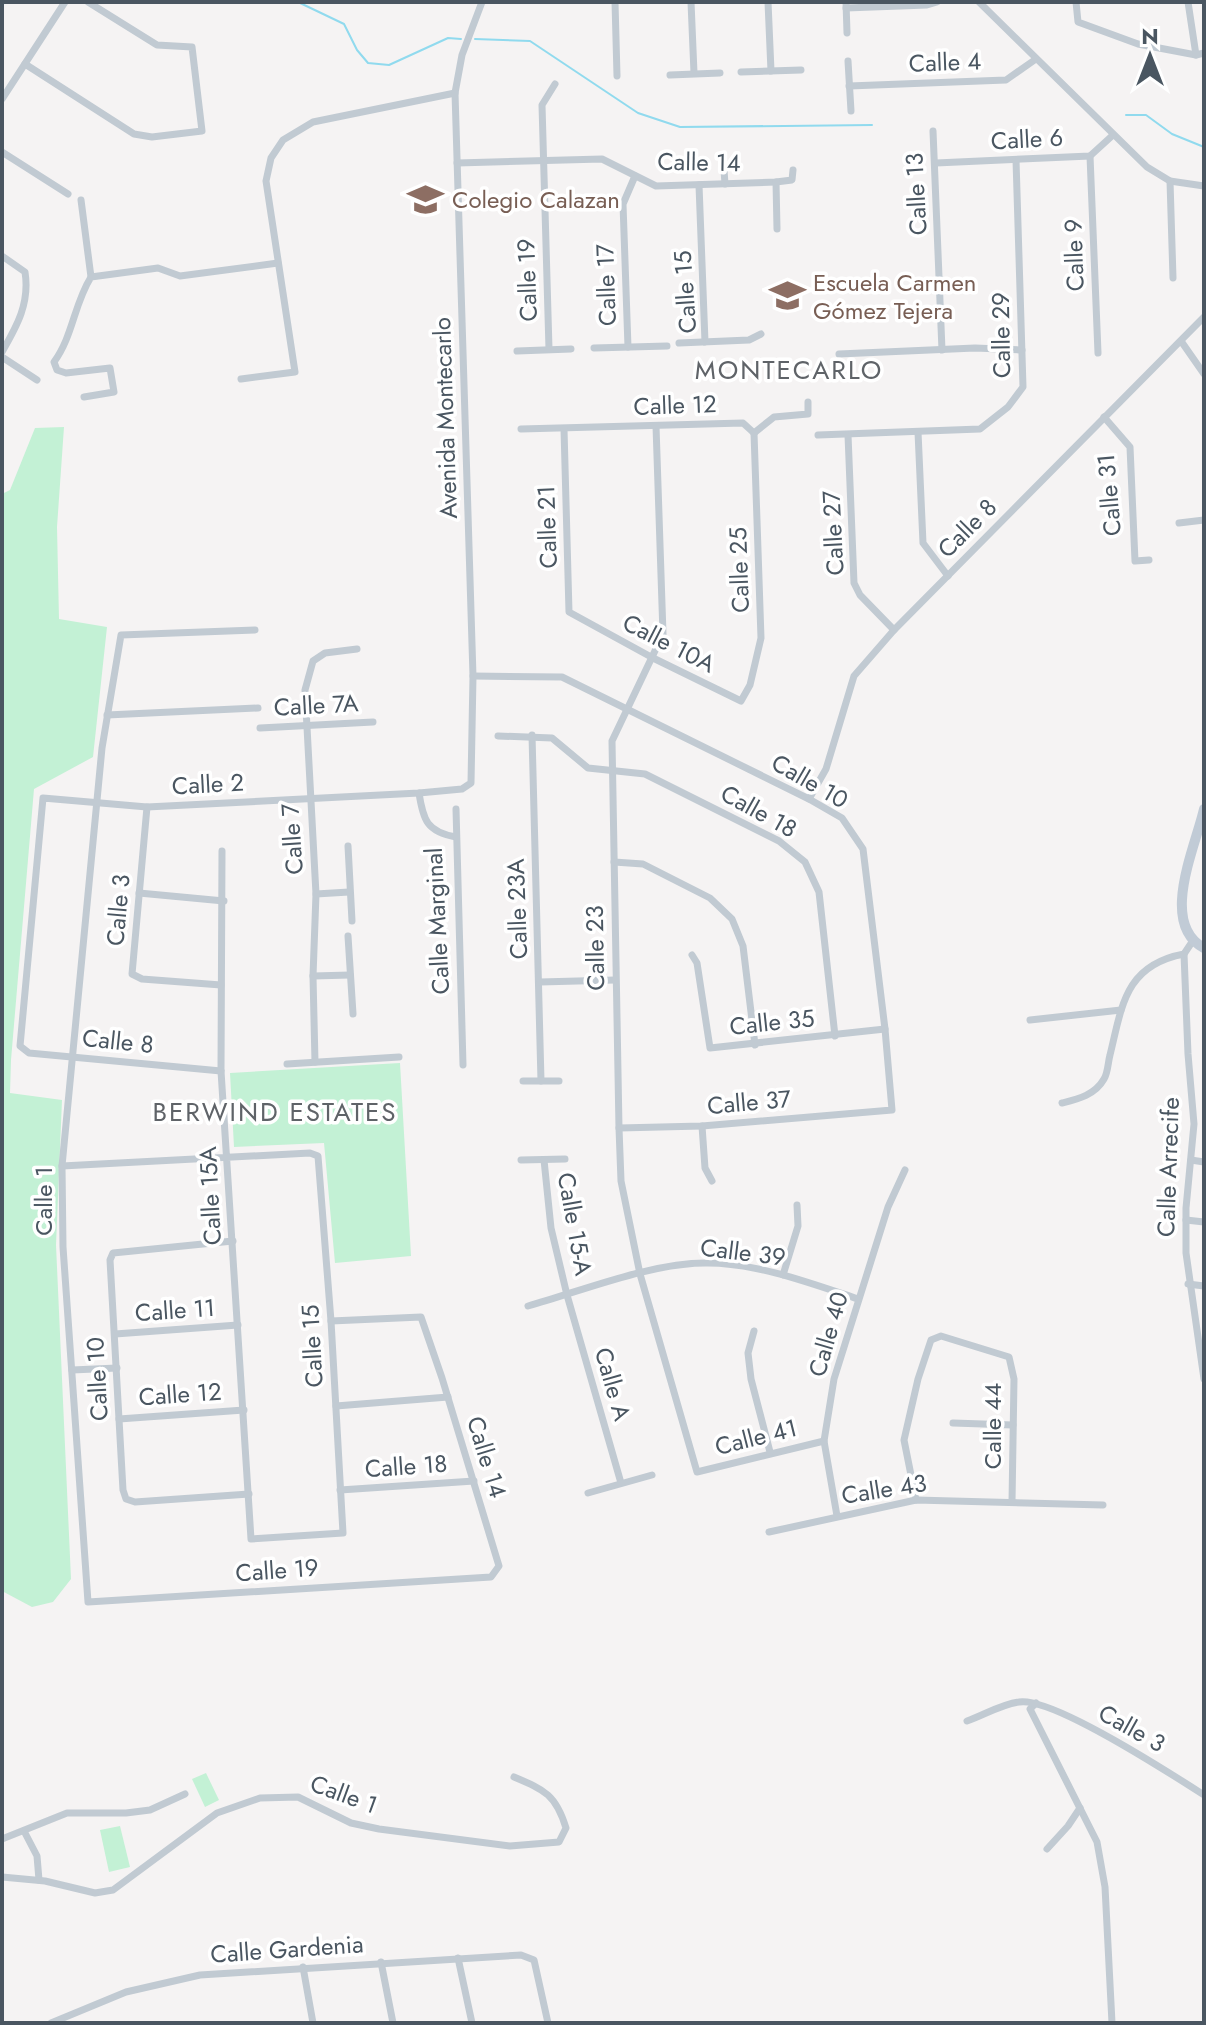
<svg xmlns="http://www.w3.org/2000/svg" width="1206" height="2025" viewBox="0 0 1206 2025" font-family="Jost,sans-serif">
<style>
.green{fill:#c3f1d5}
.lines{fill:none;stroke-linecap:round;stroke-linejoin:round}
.stream{stroke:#90daee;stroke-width:2}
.street{stroke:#c1cad2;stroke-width:7}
.secondary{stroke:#c1cbd6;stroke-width:10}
.labels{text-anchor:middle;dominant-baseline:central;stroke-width:7;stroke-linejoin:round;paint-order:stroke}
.street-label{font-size:24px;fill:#4a5661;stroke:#fff}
.education-label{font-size:24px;fill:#785e54;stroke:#fff;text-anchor:start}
.neighbourhood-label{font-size:26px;letter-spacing:2px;fill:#5f6368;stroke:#fff}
</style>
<rect width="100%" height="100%" fill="#f5f3f3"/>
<!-- green -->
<g class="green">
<path d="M64 427 57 527 59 619 107 627 93 757 34 789 11 1060 10 1093 62 1100 56 1245 71 1579 53 1602 32 1607 2 1591V494L10 490 35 428Z"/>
<path d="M400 1063 411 1256 335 1263 324 1143 234 1147 230 1073Z"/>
<path d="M206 1773 219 1800 205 1807 192 1779Z"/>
<path d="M120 1826 130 1867 109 1872 100 1830Z"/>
</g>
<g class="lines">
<!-- stream -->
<g class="stream">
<path d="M298 2 344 24 357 50 368 63 389 65 448 38 461 39"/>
<path d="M2 5 5 2"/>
<path d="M475 39 530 41 638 113 680 127 872 125"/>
<path d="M1126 115H1146L1172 134 1204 147"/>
</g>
<!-- street -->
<g class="street">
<path d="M615 2 617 76"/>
<path d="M691 2 694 73"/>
<path d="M768 2 771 71"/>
<path d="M846 2 847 33"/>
<path d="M979 2 1147 167 1170 181 1204 186"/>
<path d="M1076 2 1078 22 1138 44 1196 55 1204 53"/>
<path d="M1188 2 1196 55"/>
<path d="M846 8 927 5 937 2"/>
<path d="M848 61 851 111"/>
<path d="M25 64 134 134 152 137 202 131 192 47 157 45 88 2"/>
<path d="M741 72 801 70"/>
<path d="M670 75 720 73"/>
<path d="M849 86 1006 80 1036 59"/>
<path d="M2 99 65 2"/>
<path d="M933 131 942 350"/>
<path d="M2 152 68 194"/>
<path d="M1090 156 1098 353"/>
<path d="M457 163 602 159 656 186 776 182 792 180 793 170"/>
<path d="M936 163 1090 156 1113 135"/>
<path d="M724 170 725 184"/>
<path d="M1170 181 1173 278"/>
<path d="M776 182 777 229"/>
<path d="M699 185 705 342"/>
<path d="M81 200 91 277"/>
<path d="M2 256 25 272C30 303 17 326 2 352"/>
<path d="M1181 341 1204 374"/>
<path d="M679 343 749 340 761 334"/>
<path d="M628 347 623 204 635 176"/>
<path d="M594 348 667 346"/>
<path d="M549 349 542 105 555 84"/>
<path d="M517 351 571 349"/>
<path d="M839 354 975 348 1022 350"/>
<path d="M2 357 37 380"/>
<path d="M241 379 295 372 266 181 271 158 283 140 313 122 455 93"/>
<path d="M84 397 114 392 110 368 66 373 57 370 54 362C73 336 74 304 91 277L158 268 180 276 278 263"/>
<path d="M1104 417 1130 447 1135 561 1149 560"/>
<path d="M656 426 663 634 612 741 619 1128 621 1181 640 1274 697 1472 824 1441"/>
<path d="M521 429 743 423 754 433"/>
<path d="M564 429 569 612 653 658 741 701 750 685 761 638 754 433"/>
<path d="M918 432 923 543 948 576"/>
<path d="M754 433 774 417 808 414V402"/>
<path d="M818 435 980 429 1008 407 1023 387 1016 160"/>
<path d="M848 435 854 583 860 595 894 630"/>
<path d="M1179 523 1204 520"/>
<path d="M255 630 121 635 102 748 62 1166 63 1247 88 1602 491 1577 499 1566 442 1378 421 1317 331 1321"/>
<path d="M473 676 562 677 809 799 842 818 863 849 885 1029 892 1110 702 1126 619 1128"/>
<path d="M107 715 258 708"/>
<path d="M260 728 373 722"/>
<path d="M532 735 541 1081"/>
<path d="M498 736 552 738 588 768 645 774 779 841 805 862 819 892 835 1036"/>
<path d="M419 793C423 820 427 832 456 837"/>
<path d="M809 799 826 769 854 676 894 630 1204 317"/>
<path d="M147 807 132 974 142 979 221 985"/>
<path d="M456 809 463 1065"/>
<path d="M348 846 352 921"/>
<path d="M614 862 643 864 710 898 732 919 743 946 755 1045"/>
<path d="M139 893 224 901"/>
<path d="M316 894 349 892"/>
<path d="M348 936 353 1014"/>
<path d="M1184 954 1188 1054 1194 1124 1186 1208V1253L1204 1379"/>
<path d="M692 955 697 963 710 1048 885 1029"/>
<path d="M313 976 350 975"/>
<path d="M540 982 615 980"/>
<path d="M1030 1020 1121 1010"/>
<path d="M315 1062 313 976 316 894 305 690 313 661 325 653 357 649"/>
<path d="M287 1064 399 1057"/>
<path d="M221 1071 29 1053 20 1046 43 798 147 807 419 793 462 789 471 783 473 676 455 93 462 55 482 2"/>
<path d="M523 1081H559"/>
<path d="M1062 1103C1078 1099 1095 1095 1104 1079 1108 1073 1108 1062 1110 1055 1122 1006 1125 965 1184 954L1192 942"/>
<path d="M702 1126 705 1168 712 1181"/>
<path d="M521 1160 565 1159"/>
<path d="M544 1160 551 1228 567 1295 621 1483"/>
<path d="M1191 1160 1204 1162"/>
<path d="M62 1166 310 1153 318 1156 331 1321 343 1533 251 1539 221 1071 222 851"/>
<path d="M1186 1220 1204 1222"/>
<path d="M233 1241 113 1253 110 1260 123 1490 126 1499 135 1502 249 1494"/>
<path d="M783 1275 798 1226 797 1205"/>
<path d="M1188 1284 1204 1286"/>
<path d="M528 1306C582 1291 653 1262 708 1263 757 1263 813 1284 858 1299"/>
<path d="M754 1331 748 1353 751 1379 770 1452"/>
<path d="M115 1334 238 1325"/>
<path d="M72 1370 117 1368"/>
<path d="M336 1406 448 1397"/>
<path d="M119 1419 244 1410"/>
<path d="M953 1423 1013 1425"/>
<path d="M340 1490 474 1481"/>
<path d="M588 1493 652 1475"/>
<path d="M916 1500 904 1440 918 1379 931 1340 941 1336 1009 1357 1014 1379 1012 1502"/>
<path d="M837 1516 824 1441 834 1379 888 1207 905 1170"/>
<path d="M769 1532 916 1500 1103 1505"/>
<path d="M1036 1703 1030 1709 1097 1842 1105 1887 1112 2023"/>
<path d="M967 1721C984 1715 1002 1704 1019 1702 1051 1696 1173 1775 1204 1795"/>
<path d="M24 1831 37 1856 39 1880"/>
<path d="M2 1839 67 1813H126L150 1810 185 1794"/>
<path d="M1047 1849 1068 1826 1080 1808"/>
<path d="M2 1877 45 1881 95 1893 113 1890 217 1813 260 1798 298 1797 351 1823 379 1829 510 1846 559 1842 566 1828C556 1795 545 1790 514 1777"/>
<path d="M458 1958 472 2023"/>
<path d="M381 1962 393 2023"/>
<path d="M303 1967 313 2023"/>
<path d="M51 2023 126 1992 200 1975 521 1955 534 1960 548 2023"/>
</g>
<!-- secondary -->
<path class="secondary" d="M1204 809C1195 848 1159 924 1204 948"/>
</g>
<!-- icons -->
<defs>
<symbol id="school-bare" viewBox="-9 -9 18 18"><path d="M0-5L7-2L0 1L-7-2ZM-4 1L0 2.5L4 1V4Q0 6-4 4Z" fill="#8d6e63" stroke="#fff" stroke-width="2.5" paint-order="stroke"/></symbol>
</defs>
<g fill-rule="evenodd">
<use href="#school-bare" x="400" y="174" width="51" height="51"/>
<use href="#school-bare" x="762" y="270" width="51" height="51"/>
</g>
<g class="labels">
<!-- street labels -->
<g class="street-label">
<text transform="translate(945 62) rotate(-2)">Calle 4</text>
<text transform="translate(1027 139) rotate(-3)">Calle 6</text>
<text transform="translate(699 162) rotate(1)">Calle 14</text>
<text transform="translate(916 194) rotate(-93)">Calle 13</text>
<text transform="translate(1074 255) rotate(-92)">Calle 9</text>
<text transform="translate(527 280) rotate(-92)">Calle 19</text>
<text transform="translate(606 285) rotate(-92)">Calle 17</text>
<text transform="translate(685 292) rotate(-94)">Calle 15</text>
<text transform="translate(1001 335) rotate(-91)">Calle 29</text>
<text transform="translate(675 405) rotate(-2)">Calle 12</text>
<text transform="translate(445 418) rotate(-92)">Avenida Montecarlo</text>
<text transform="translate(1109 495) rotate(-95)">Calle 31</text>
<text transform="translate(547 527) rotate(-92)">Calle 21</text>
<text transform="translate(967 528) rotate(-45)">Calle 8</text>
<text transform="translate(833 533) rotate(-93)">Calle 27</text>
<text transform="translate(739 570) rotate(-92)">Calle 25</text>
<text transform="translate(669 643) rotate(27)">Calle 10A</text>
<text transform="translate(316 705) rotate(-3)">Calle 7A</text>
<text transform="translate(810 781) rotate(30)">Calle 10</text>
<text transform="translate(208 784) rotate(-3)">Calle 2</text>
<text transform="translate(759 811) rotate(29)">Calle 18</text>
<text transform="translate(292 839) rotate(-94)">Calle 7</text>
<text transform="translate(517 909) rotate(-92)">Calle 23A</text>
<text transform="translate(118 910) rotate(-85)">Calle 3</text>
<text transform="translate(437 921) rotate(-93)">Calle Marginal</text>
<text transform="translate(595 948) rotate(-91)">Calle 23</text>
<text transform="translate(772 1022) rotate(-6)">Calle 35</text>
<text transform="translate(118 1041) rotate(6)">Calle 8</text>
<text transform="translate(749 1102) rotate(-5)">Calle 37</text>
<text transform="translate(1168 1167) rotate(-88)">Calle Arrecife</text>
<text transform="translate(210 1196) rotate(-93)">Calle 15A</text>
<text transform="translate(43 1201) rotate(-90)">Calle 1</text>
<text transform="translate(575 1224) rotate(80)">Calle 15-A</text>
<text transform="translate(743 1252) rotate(7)">Calle 39</text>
<text transform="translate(175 1310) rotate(-4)">Calle 11</text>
<text transform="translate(828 1334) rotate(-74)">Calle 40</text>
<text transform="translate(312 1346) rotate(-93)">Calle 15</text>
<text transform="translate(97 1379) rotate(-93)">Calle 10</text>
<text transform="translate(613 1384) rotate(74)">Calle A</text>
<text transform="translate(180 1394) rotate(-4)">Calle 12</text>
<text transform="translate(992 1426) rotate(-90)">Calle 44</text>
<text transform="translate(756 1437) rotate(-14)">Calle 41</text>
<text transform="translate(487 1457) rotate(73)">Calle 14</text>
<text transform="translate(406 1466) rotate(-4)">Calle 18</text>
<text transform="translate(884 1489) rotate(-9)">Calle 43</text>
<text transform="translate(277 1570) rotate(-4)">Calle 19</text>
<text transform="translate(1132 1728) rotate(29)">Calle 3</text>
<text transform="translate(344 1794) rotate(20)">Calle 1</text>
<text transform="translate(287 1949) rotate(-4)">Calle Gardenia</text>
</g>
<!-- education labels -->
<g class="education-label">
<text x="452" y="199">Colegio Calazan</text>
<text x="813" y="282">Escuela Carmen<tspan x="813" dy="28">Gómez Tejera</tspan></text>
</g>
<!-- neighbourhood labels -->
<g class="neighbourhood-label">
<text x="789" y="370">MONTECARLO</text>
<text x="275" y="1112">BERWIND ESTATES</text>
</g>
</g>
<!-- border -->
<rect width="1206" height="2025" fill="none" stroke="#4a5661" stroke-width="8"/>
<!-- north arrow -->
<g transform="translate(1150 56)" stroke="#ffffff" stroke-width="6" paint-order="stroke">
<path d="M0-6L14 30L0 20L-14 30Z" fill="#4a5661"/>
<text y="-12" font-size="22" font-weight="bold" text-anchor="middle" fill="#4a5661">N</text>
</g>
</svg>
